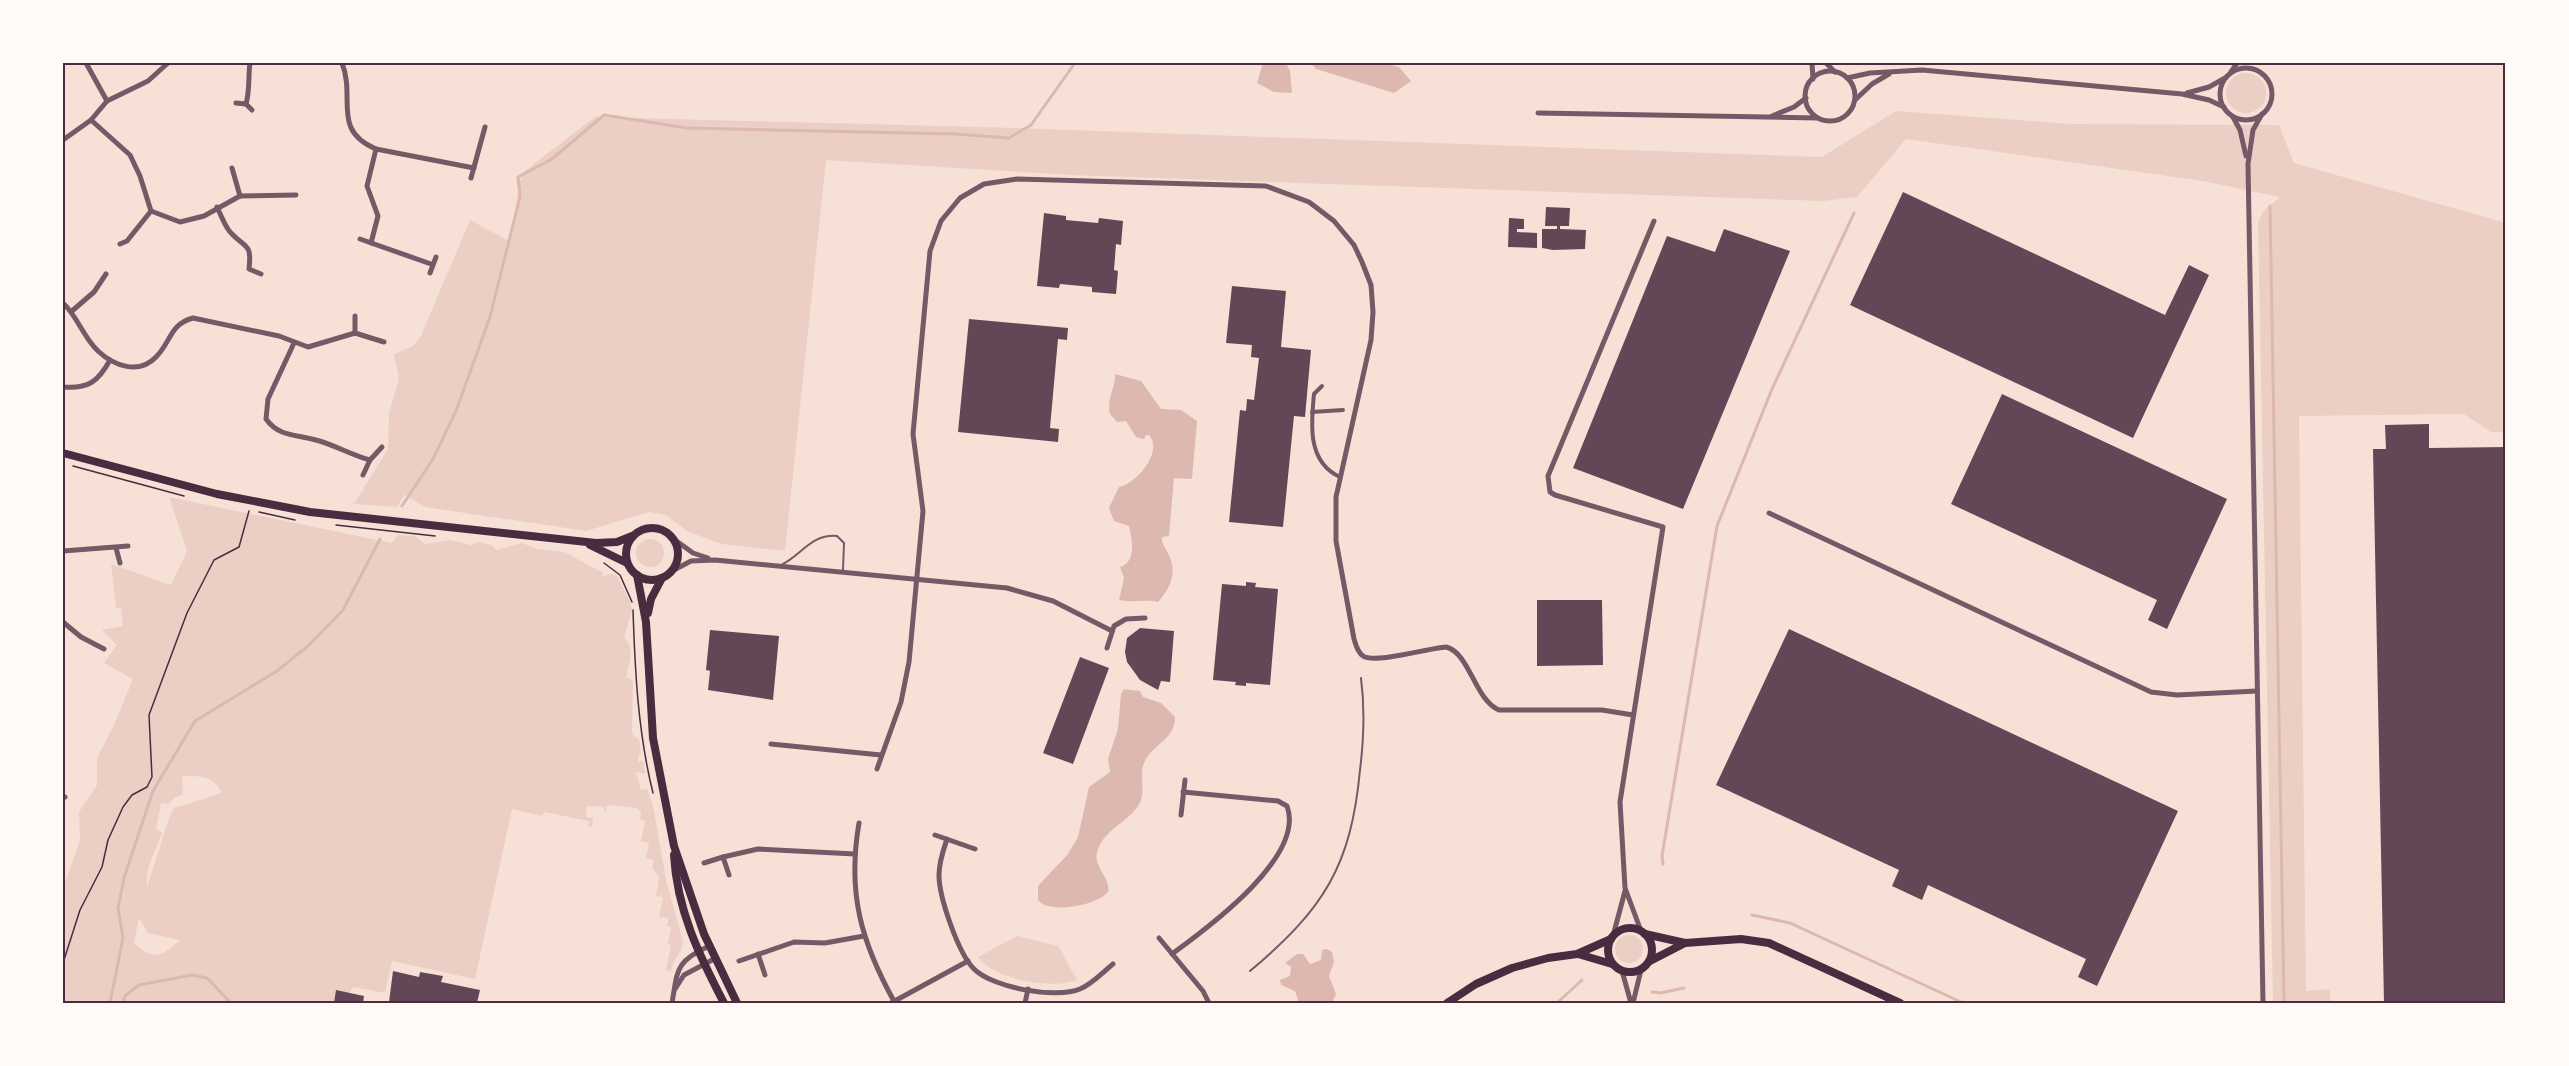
<svg xmlns="http://www.w3.org/2000/svg" width="2569" height="1066" viewBox="0 0 2569 1066" font-family="'Times New Roman',serif">
<style>
.green{fill:#ebcfc5;fill-rule:evenodd}
.water{fill:#dcb8b0}
.lines{fill:none;stroke-linecap:round;stroke-linejoin:round}
.stream{stroke:#dcb8b0;stroke-width:3}
.building{fill:#644757}
.path{stroke:#4a2c40;stroke-width:1.5}
.service{stroke:#755966;stroke-width:2}
.pedestrian{stroke:#755966;stroke-width:4}
.minor{stroke:#755966;stroke-width:5}
.primary{stroke:#4a2c40;stroke-width:8}
.neatline{fill:none;stroke:#4a2c40;stroke-width:2}
</style>
<rect width="100%" height="100%" fill="#f7e1d7"/>
<!-- green -->
<g class="green">
<circle cx="2246" cy="93" r="20"/>
<path d="M1896 111 2071 124 2279 125 2294 163 2506 223V432H2491L2464 414 2299 416 2306 991 2330 989V1003H2273L2258 222 2264 210 2280 197 2203 181 1906 139 1857 197 1823 201 1070 175 826 160 785 551 721 544 687 531 666 515 649 512 586 531 425 507 404 495 397 507 354 504 388 449 389 413 399 379 394 354 413 346 420 338 470 220 509 241 522 173 595 117 1018 128 1822 157Z"/>
<path d="M169 497 387 542 392 543 398 535 415 536 425 544 450 540 471 545 478 542 492 545 496 550 522 543 538 549 564 552 602 572 603 576 612 574 617 576 630 601 632 610 624 638C637 649 627 664 627 678L633 680 632 731 633 735 639 739 641 753 638 756V762L643 760 645 774 636 772 641 790 647 789 653 805 666 880 683 941C683 952 673 959 671 971L666 970 671 945 668 944 671 927 667 926 669 918 659 917 663 897 656 896 659 877 652 868 654 860 646 858 649 843 641 841 645 821 640 820 641 812 636 808 607 805 606 812 603 807 587 806 586 817 593 818 592 827 588 826 589 821 544 812 542 816 512 809 475 979 392 961 385 993 353 987 349 993 336 990 334 1003H63V888L80 840 79 812 97 785V758L114 725 133 679 104 663 117 645 102 630 123 626 121 608H116L111 564 171 585 187 551ZM182 776C201 776 212 775 222 793L174 808 170 815 147 887C145 866 156 852 162 833L156 829 161 803 168 804 174 798 183 794ZM139 918 148 933 180 940C160 957 155 961 134 943Z"/>
<circle cx="650" cy="553" r="14"/>
<circle cx="1629" cy="949" r="14"/>
<path d="M1017 936 1058 946 1077 980C1053 990 992 979 978 957Z"/>
</g>
<!-- water -->
<g class="water">
<path d="M1263 63H1286L1290 71 1292 93 1274 92 1257 83Z"/>
<path d="M1311 63H1383L1399 67 1411 81 1394 93 1316 69Z"/>
<path d="M1115 374 1141 381 1161 409 1181 410 1197 421 1192 479 1174 478 1169 536 1162 537V540C1163 547 1168 551 1170 558 1177 574 1169 590 1158 602 1144 599 1133 603 1119 600L1124 578 1120 567C1137 562 1132 538 1129 526L1114 521 1109 508 1119 487C1136 484 1164 452 1149 435H1146L1144 439 1136 437 1126 421 1117 422 1110 414C1106 398 1116 389 1115 374Z"/>
<path d="M1124 689 1140 691 1143 697 1161 703 1175 717C1175 740 1154 743 1145 761 1137 775 1148 792 1138 806 1127 822 1105 830 1098 849 1091 867 1111 876 1108 892 1098 905 1049 915 1038 900V886L1068 854 1078 837 1089 787 1110 772 1108 759 1118 729 1121 694Z"/>
<path d="M1327 949 1332 952 1334 962 1329 976 1336 994 1332 1003H1299L1295 991 1281 985 1280 980 1290 976 1291 967 1285 963 1297 954H1303L1310 964 1321 960 1322 950Z"/>
</g>
<g class="lines">
<!-- stream -->
<g class="stream">
<path d="M2270 206 2284 1003"/>
<path d="M402 506 433 459 456 411 490 317 520 197 518 177 552 159 604 115 687 128 955 134 1009 138 1031 125 1075 63"/>
<path d="M1663 864 1662 856 1717 526 1772 389 1854 213"/>
<path d="M1752 915 1790 923 1963 1003"/>
<path d="M1652 992 1660 993 1684 988"/>
<path d="M1559 1001 1582 980"/>
<path d="M110 1003 123 938 118 908 124 878 153 791 195 721 277 671 309 645 343 610 380 539"/>
<path d="M123 1003 125 996 139 985 192 975 207 978 231 1003"/>
</g>
</g>
<!-- building -->
<g class="building">
<path d="M1903 192 2165 315 2189 265 2209 275 2133 438 1850 305Z"/>
<path d="M1546 207 1570 208 1569 226H1560V229L1586 230 1585 249 1553 250 1542 248V229H1557V226H1545Z"/>
<path d="M1044 213 1066 216V220L1098 223 1099 218 1123 221 1121 245 1116 244 1114 270 1118 271 1116 294 1092 292V287L1060 284 1059 288 1037 286Z"/>
<path d="M1509 218 1524 219V229H1517V232L1537 233V248L1508 247Z"/>
<path d="M1724 229 1790 251 1683 509 1573 468 1667 236 1715 252Z"/>
<path d="M1232 286 1286 291 1281 347 1311 350 1305 417 1294 416 1283 527 1229 522 1240 410 1246 411 1247 399 1254 400 1259 358 1251 357 1252 345 1226 343Z"/>
<path d="M969 319 1068 328 1067 340 1058 339 1050 428 1059 429 1058 442 958 432Z"/>
<path d="M2002 394 2227 499 2167 629 2148 620 2157 600 1951 504Z"/>
<path d="M2429 424V448L2506 447V1003H2384L2373 449H2386L2385 425Z"/>
<path d="M1246 582 1256 583 1255 587 1278 589 1270 685 1246 683V686L1235 685 1236 682 1213 680 1222 584 1246 586Z"/>
<path d="M1537 600H1602L1603 665 1537 666Z"/>
<path d="M1140 628 1174 631 1170 682 1161 681 1158 690 1140 680 1127 662 1125 652 1127 638Z"/>
<path d="M1789 629 2178 811 2097 986 2078 977 2086 959 1928 885 1922 900 1892 886 1899 870 1716 785Z"/>
<path d="M710 630 779 636 773 700 708 690 710 671 706 670Z"/>
<path d="M1080 657 1109 668 1073 764 1043 753Z"/>
<path d="M393 971 419 977 420 972 443 976 441 982 480 990 477 1003 389 1002Z"/>
<path d="M336 990 364 996 363 1003H334Z"/>
</g>
<g class="lines">
<!-- path -->
<g class="path">
<path d="M73 466 184 496"/>
<path d="M259 512 295 520"/>
<path d="M336 525 435 536"/>
<path d="M604 563 620 575 632 602"/>
<path d="M633 610C635 671 638 733 653 793"/>
<path d="M63 963 80 910 102 867 108 840 123 807 132 795 147 787 152 777 149 715 187 613 214 560 239 547 249 511"/>
</g>
<!-- service -->
<g class="service">
<path d="M783 564C803 553 812 534 837 536L844 543 843 570"/>
<path d="M1250 971C1324 909 1351 866 1360 770 1364 738 1365 709 1361 678"/>
</g>
<!-- pedestrian -->
<g class="pedestrian">
<path d="M1322 386 1314 394C1311 424 1307 462 1340 477"/>
<path d="M1312 412 1343 410"/>
</g>
<!-- minor -->
<g class="minor">
<path d="M86 63 107 101"/>
<path d="M342 63C356 98 331 130 376 149L474 168"/>
<path d="M1812 63 1813 79"/>
<path d="M1826 63 1835 72"/>
<circle cx="2246" cy="94" r="26"/>
<circle cx="1830" cy="96" r="25"/>
<path d="M2231 72 2237 63"/>
<path d="M1847 78 1870 73 1922 70 2182 94 2209 100 2224 107"/>
<path d="M2187 93 2209 87 2225 78"/>
<path d="M1855 100 1872 84 1889 74"/>
<path d="M236 103 246 104 252 110"/>
<path d="M246 104C250 90 248 77 250 63"/>
<path d="M1538 113 1818 118"/>
<path d="M2262 114 2253 130 2248 164 2263 1003"/>
<path d="M1772 116 1794 107 1806 98"/>
<path d="M2233 117 2240 130 2246 156"/>
<path d="M91 120 130 155 140 176 151 211 127 241 120 244"/>
<path d="M63 140 91 120 107 101 148 81 168 63"/>
<path d="M232 168 240 196"/>
<path d="M471 178 485 127"/>
<path d="M217 207C221 215 225 227 231 233 246 249 252 243 249 269L261 274"/>
<path d="M151 211 180 222 204 216 240 196 296 195"/>
<path d="M360 239 431 264"/>
<path d="M371 243 378 216 367 186 376 149"/>
<path d="M430 273 436 257"/>
<path d="M63 303C78 317 83 337 98 351 114 366 139 375 156 357 171 342 170 324 193 318L279 336 308 347 355 333"/>
<path d="M72 311 94 292 106 274"/>
<path d="M355 316V333L384 342"/>
<path d="M294 343 268 399 266 419C279 437 296 434 316 440 335 445 351 455 370 460"/>
<path d="M63 387C88 389 98 382 110 360"/>
<path d="M363 475 370 460 382 447"/>
<path d="M1769 513 2151 692 2177 695 2257 691"/>
<path d="M675 540 693 553 708 558"/>
<path d="M116 548 120 563"/>
<path d="M63 551 128 546"/>
<path d="M672 571 691 561 715 560 1007 588 1053 601 1110 630"/>
<path d="M63 622 81 637 104 649"/>
<path d="M1107 648 1114 626 1126 619 1145 618"/>
<path d="M771 744 881 755"/>
<path d="M877 769 901 702 909 662 923 511 913 434 930 251 941 221 960 198 984 184 1017 179 1266 186 1309 202 1334 221 1354 245 1362 262 1371 285 1373 312 1371 340 1336 497V541L1354 639C1356 645 1357 652 1363 656 1375 664 1429 648 1446 647 1470 653 1474 699 1499 710H1602L1633 715"/>
<path d="M63 798 65 797"/>
<path d="M1181 815 1185 780"/>
<path d="M859 823C847 893 861 942 895 1003"/>
<path d="M935 835 975 849"/>
<path d="M947 839C943 851 939 862 939 875 939 897 958 953 974 969 993 988 1056 999 1080 989 1092 984 1102 973 1113 964"/>
<path d="M723 857 758 849 855 854"/>
<path d="M704 863 723 857 729 875"/>
<path d="M1641 931 1625 888 1620 802 1663 527 1555 495 1550 492 1548 476 1654 221"/>
<path d="M1613 936 1625 891"/>
<path d="M1159 938 1203 991 1209 1003"/>
<path d="M758 954 765 975"/>
<path d="M1172 954C1206 929 1306 857 1287 806L1278 801 1183 792"/>
<path d="M739 961 794 942 825 943 864 936"/>
<path d="M1622 971 1631 1003"/>
<path d="M675 989 684 975 714 959"/>
<path d="M672 1003C678 969 675 962 709 946"/>
<path d="M891 1003 968 961"/>
<path d="M1025 1003 1028 989"/>
<path d="M1633 1003 1641 970"/>
</g>
<!-- primary -->
<g class="primary">
<path d="M63 453 217 494 310 512 596 543 617 542 632 536"/>
<circle cx="652" cy="554" r="26"/>
<path d="M590 545 627 563"/>
<path d="M637 575 646 622 653 738 674 846 704 934 737 1003"/>
<path d="M648 613 651 599 662 578"/>
<path d="M674 855C677 910 699 955 724 1003"/>
<circle cx="1630" cy="950" r="22"/>
<path d="M1645 934 1685 943 1741 939 1769 943 1900 1003"/>
<path d="M1578 954 1612 964"/>
<path d="M1650 961 1685 943"/>
<path d="M1447 1003 1476 984 1512 968 1548 958 1577 954 1611 939"/>
</g>
</g>
<!-- border -->
<rect width="2569" height="1066" fill="none" stroke="#fffaf5" stroke-width="129"/>
<rect x="64" y="64" width="2440" height="938" class="neatline"/>
</svg>
